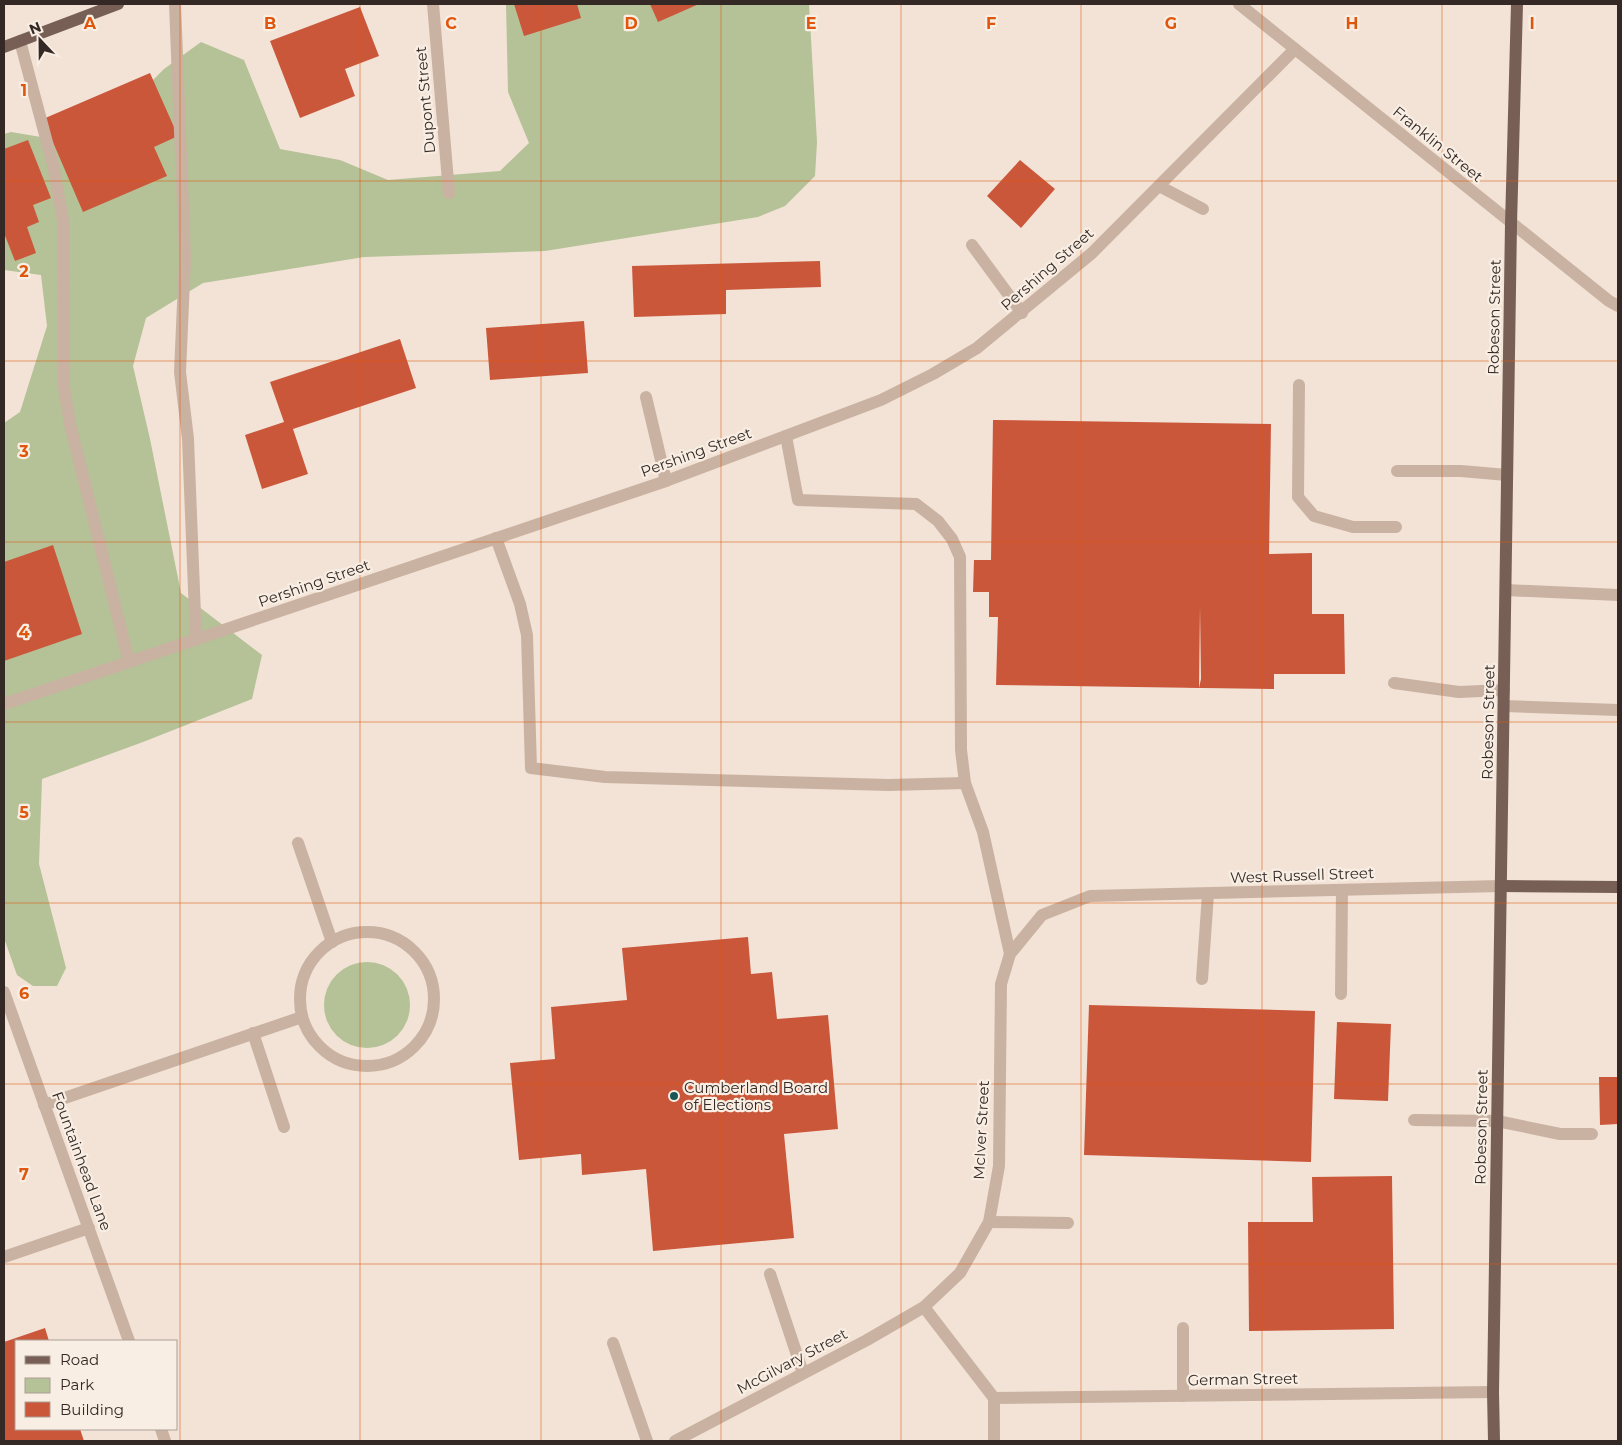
<svg xmlns="http://www.w3.org/2000/svg" width="1622" height="1445" viewBox="0 0 1622 1445" font-family="Montserrat,sans-serif">
<style>
.green{fill:#b5c196}
.building{fill:#cb573b;fill-rule:evenodd}
.lines{fill:none;stroke-linecap:round;stroke-linejoin:round}
.minor{stroke:#cab2a2;stroke-width:12}
.major{stroke:#775f55;stroke-width:12}
.grid{fill:none;stroke:#df570d;stroke-width:1;stroke-opacity:0.55}
.poi-dot{fill:#195657;stroke:#f9eee3;stroke-width:2}
.labels{text-anchor:middle;dominant-baseline:central;stroke-width:4.5;stroke-linejoin:round;paint-order:stroke}
.street-label{font-size:15px;fill:#342925;stroke:#f9eee3}
.poi-label{font-size:15px;fill:#342925;stroke:#f9eee3;text-anchor:start}
.grid-label{font-size:16px;text-anchor:middle;font-weight:bold;fill:#df570d;stroke:#f9eee3;stroke-width:4.5;stroke-linejoin:round;paint-order:stroke}
</style>
<rect width="100%" height="100%" fill="#f2e3d6"/>
<!-- green -->
<g class="green">
<path d="M506 4H809L817 142 815 176 785 206 758 217 545 251 364 257 203 283 146 318 133 366 150 439 181 593 262 655 252 699 143 742 42 779 39 864 66 968 57 986H33L17 975 4 938V423L20 412 47 326 41 275 4 270V134L11 132 71 142 119 114 164 69 201 42 244 60 280 149 340 160 388 180 500 171 529 143 508 92Z"/>
<circle cx="367" cy="1005" r="43"/>
</g>
<!-- building -->
<g class="building">
<path d="M514 4H577L581 18 524 36Z"/>
<path d="M650 4H699L658 22Z"/>
<path d="M360 7 379 56 345 69 355 96 300 118 270 41Z"/>
<path d="M150 73 178 136 154 147 167 176 83 212 43 119Z"/>
<path d="M28 140 51 198 33 205 39 222 27 227 36 253 15 261 4 233V149Z"/>
<path d="M1020 160 1055 189 1021 228 987 196Z"/>
<path d="M820 261 821 287 726 290V314L634 317 632 266Z"/>
<path d="M584 321 588 373 490 380 486 328Z"/>
<path d="M400 339 416 388 293 429 308 474 262 489 245 435 284 422 270 382Z"/>
<path d="M993 420 1271 424 1269 554 1312 553V614H1344L1345 674H1274V689L996 685 998 617H989V592H973L974 560H991ZM1200 607 1201 679 1199 688Z"/>
<path d="M53 545 82 634 4 661V562Z"/>
<path d="M748 937 751 974 772 972 777 1019 828 1015 838 1129 784 1134 794 1238 653 1251 646 1169 582 1175 581 1154 519 1160 510 1063 555 1059 551 1007 627 1000 622 948Z"/>
<path d="M1089 1005 1315 1011 1311 1162 1084 1155Z"/>
<path d="M1337 1022 1391 1024 1388 1101 1334 1099Z"/>
<path d="M1599 1077H1618V1124L1600 1125Z"/>
<path d="M1392 1176 1394 1329 1249 1331 1248 1222H1313L1312 1177Z"/>
<path d="M45 1328 49 1341H16V1429H80L84 1441H4V1342Z"/>
</g>
<g class="lines">
<!-- minor -->
<g class="minor">
<path d="M175 4 185 258 180 372 188 439 196 640"/>
<path d="M433 4 449 193"/>
<path d="M1239 4 1609 301 1618 306"/>
<path d="M20 41 53 165 63 220 64 387 70 424 129 662"/>
<path d="M1159 186 1203 209"/>
<path d="M972 245 1022 313"/>
<path d="M1299 385 1298 497 1314 516 1353 527H1396"/>
<path d="M646 397 666 481"/>
<path d="M786 436 798 500 916 504 938 521 952 539 960 557 961 750 965 783 983 832 1010 954"/>
<path d="M1397 471H1461L1507 475"/>
<path d="M496 538 520 604 527 635 531 768 605 777 889 785 965 783"/>
<path d="M1506 590 1618 595"/>
<path d="M1394 683 1459 692 1504 690"/>
<path d="M4 704 666 481 881 400 933 374 977 348 1092 253 1295 49"/>
<path d="M1504 706 1618 710"/>
<path d="M298 843 332 942"/>
<circle cx="367" cy="999" r="67"/>
<path d="M1202 979 1208 894"/>
<path d="M4 992 129 1341"/>
<path d="M1341 994 1342 890"/>
<path d="M253 1033 284 1127"/>
<path d="M44 1105 302 1017"/>
<path d="M1414 1120 1497 1121 1560 1134H1592"/>
<path d="M989 1222 1068 1223"/>
<path d="M4 1257 89 1228"/>
<path d="M770 1274 803 1373"/>
<path d="M924 1307 994 1398V1441"/>
<path d="M613 1343 647 1441"/>
<path d="M1183 1396V1328"/>
<path d="M994 1398 1493 1392"/>
<path d="M161 1429 165 1441"/>
<path d="M675 1441 867 1340 924 1307 960 1273 989 1222 999 1166 1001 984 1010 954 1042 915 1090 896 1501 886"/>
</g>
<!-- major -->
<g class="major">
<path d="M4 47 118 4"/>
<path d="M1501 886 1618 887"/>
<path d="M1494 1441 1493 1392 1511 224 1517 4"/>
</g>
</g>
<!-- grid -->
<path class="grid" d="M180 4V1441M360 4V1441M541 4V1441M721 4V1441M901 4V1441M1081 4V1441M1262 4V1441M1442 4V1441M4 181H1618M4 361H1618M4 542H1618M4 722H1618M4 903H1618M4 1084H1618M4 1264H1618"/>
<!-- markers -->
<circle class="poi-dot" cx="674" cy="1096" r="5"/>
<g class="labels">
<!-- street labels -->
<g class="street-label">
<text transform="translate(425 100) rotate(-95)">Dupont Street</text>
<text transform="translate(1438 144) rotate(39)">Franklin Street</text>
<text transform="translate(1047 269) rotate(-41)">Pershing Street</text>
<text transform="translate(1494 317) rotate(-89)">Robeson Street</text>
<text transform="translate(696 452) rotate(-20)">Pershing Street</text>
<text transform="translate(314 583) rotate(-19)">Pershing Street</text>
<text transform="translate(1488 722) rotate(-89)">Robeson Street</text>
<text transform="translate(1302 875) rotate(-2)">West Russell Street</text>
<text transform="translate(1481 1127) rotate(-89)">Robeson Street</text>
<text transform="translate(981 1130) rotate(-87)">McIver Street</text>
<text transform="translate(82 1161) rotate(70)">Fountainhead Lane</text>
<text transform="translate(792 1361) rotate(-28)">McGilvary Street</text>
<text transform="translate(1243 1379) rotate(-1)">German Street</text>
</g>
<!-- poi labels -->
<g class="poi-label">
<text x="684" y="1087">Cumberland Board<tspan x="684" dy="17">of Elections</tspan></text>
</g>
</g>
<g class="grid-label">
<text x="90" y="29">A</text>
<text x="270" y="29">B</text>
<text x="451" y="29">C</text>
<text x="631" y="29">D</text>
<text x="811" y="29">E</text>
<text x="991" y="29">F</text>
<text x="1171" y="29">G</text>
<text x="1352" y="29">H</text>
<text x="1532" y="29">I</text>
<text x="24" y="96">1</text>
<text x="24" y="277">2</text>
<text x="24" y="457">3</text>
<text x="24" y="638">4</text>
<text x="24" y="818">5</text>
<text x="24" y="999">6</text>
<text x="24" y="1180">7</text>
</g>
<!-- border -->
<rect width="1622" height="1445" fill="none" stroke="#342925" stroke-width="10"/>
<!-- legend -->
<rect x="15" y="1340" width="162" height="90" fill="#f9eee3" stroke="#aa9f97"/>
<rect x="25" y="1356" width="25" height="8" fill="#775f55" stroke="#aa9f97"/>
<text x="60" y="1365" font-size="15" fill="#342925">Road</text>
<rect x="25" y="1378" width="25" height="15" fill="#b5c196" stroke="#aa9f97"/>
<text x="60" y="1390" font-size="15" fill="#342925">Park</text>
<rect x="25" y="1402" width="25" height="15" fill="#cb573b" stroke="#aa9f97"/>
<text x="60" y="1415" font-size="15" fill="#342925">Building</text>
<!-- north arrow -->
<g transform="translate(40 40) rotate(338)" stroke="#f9eee3" stroke-width="4" paint-order="stroke">
<path d="M0-4L9 19L0 12L-9 19Z" fill="#342925"/>
<text y="-8" font-size="14" font-weight="bold" text-anchor="middle" fill="#342925">N</text>
</g>
</svg>
